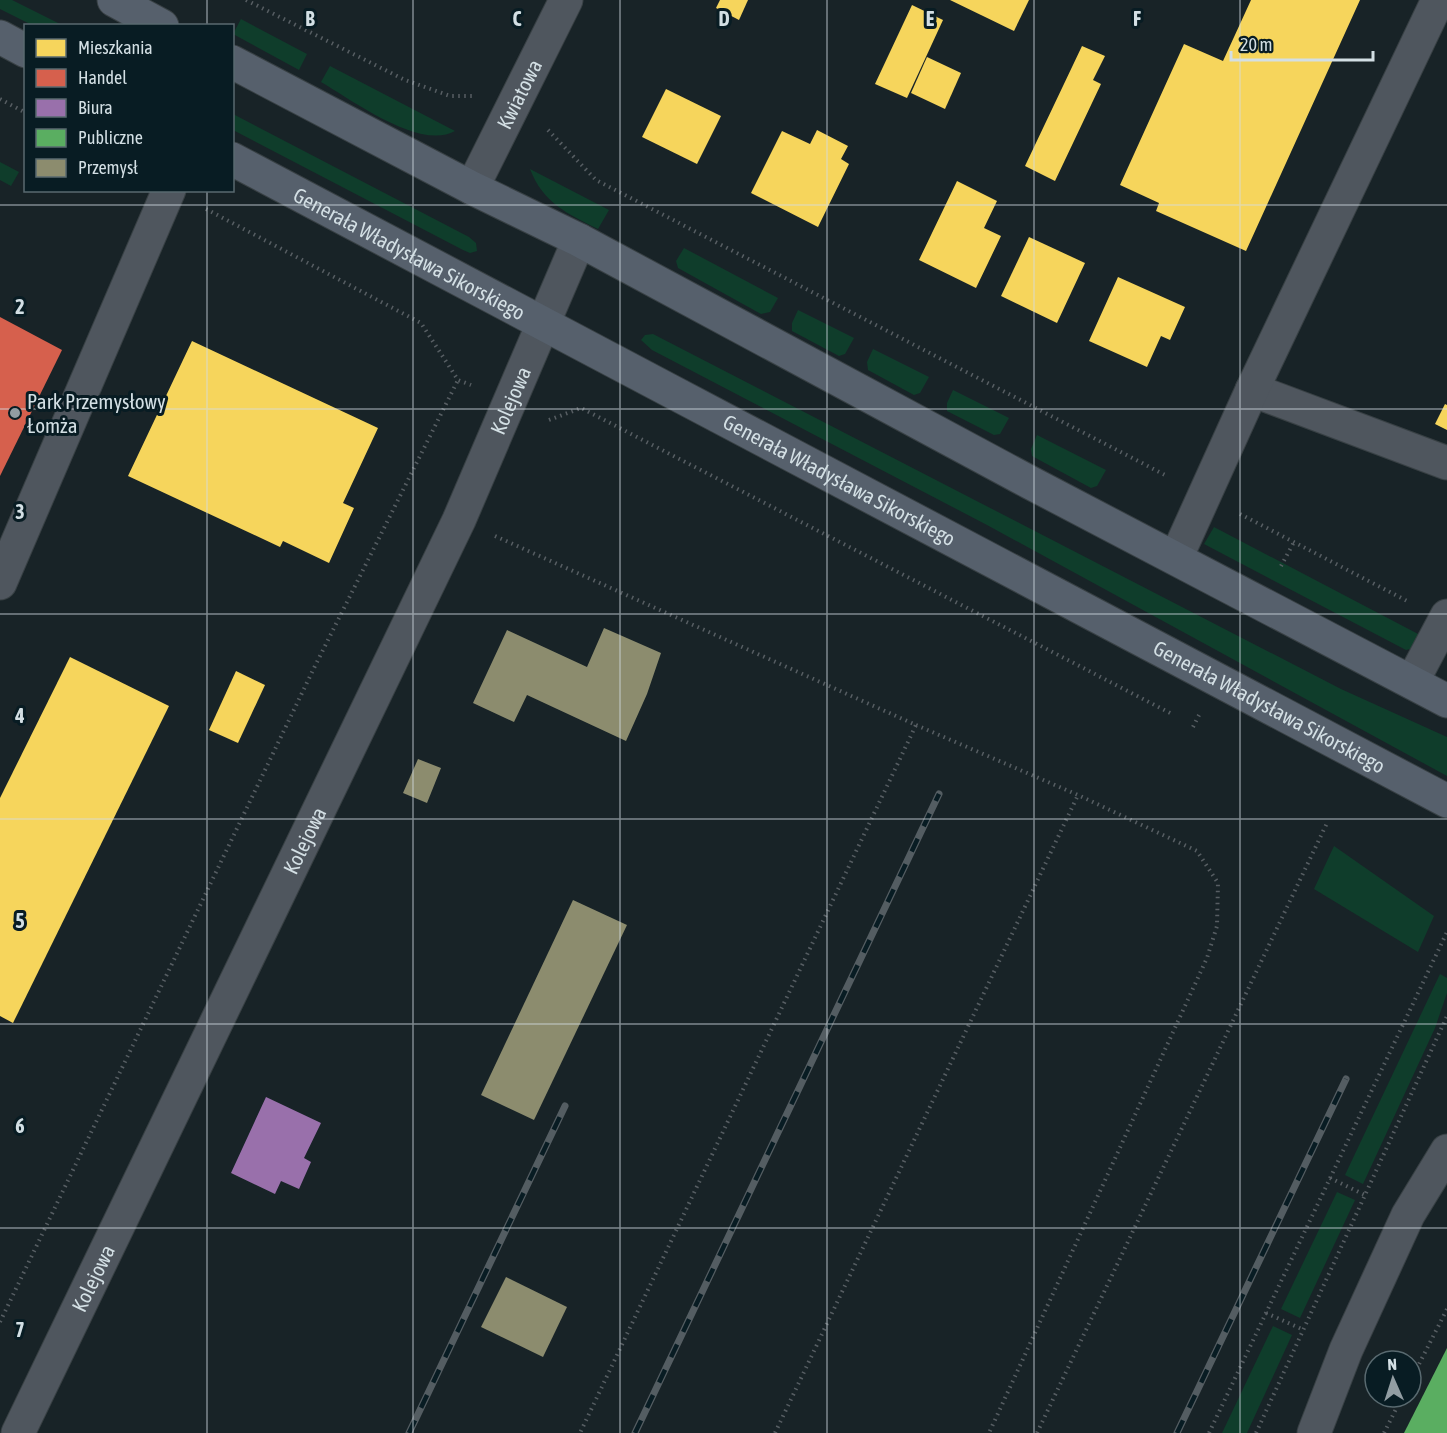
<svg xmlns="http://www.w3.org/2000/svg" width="1447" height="1433" viewBox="0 0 1447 1433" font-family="'Asap Condensed',sans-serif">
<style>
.green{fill:#0f3d2b}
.homes{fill:#f6d55c}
.shops{fill:#d6604d}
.offices{fill:#9970ab}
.public{fill:#5aae61}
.industry{fill:#8c8c6e}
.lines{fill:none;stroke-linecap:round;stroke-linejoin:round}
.minor-casing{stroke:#384044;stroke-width:35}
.major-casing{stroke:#384044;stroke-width:35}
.path{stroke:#575e63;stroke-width:4;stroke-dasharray:1.5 4.5;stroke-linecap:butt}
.minor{stroke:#4f565e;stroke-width:33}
.major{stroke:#56606c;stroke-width:33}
.rail-casing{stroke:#545d62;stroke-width:7}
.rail{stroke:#081c23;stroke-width:4.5;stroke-dasharray:14;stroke-linecap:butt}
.grid{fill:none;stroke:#d3dfe4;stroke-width:1.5;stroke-opacity:0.55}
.poi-dot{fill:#929da2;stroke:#081c23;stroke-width:2}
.labels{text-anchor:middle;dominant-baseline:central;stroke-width:6;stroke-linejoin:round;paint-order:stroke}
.street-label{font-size:21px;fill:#d3dfe4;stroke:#081c23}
.poi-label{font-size:21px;fill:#d3dfe4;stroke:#081c23;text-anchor:start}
.grid-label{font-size:20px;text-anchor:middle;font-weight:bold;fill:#d3dfe4;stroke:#081c23;stroke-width:6;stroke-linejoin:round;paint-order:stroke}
</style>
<rect width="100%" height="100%" fill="#182327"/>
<!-- green -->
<g class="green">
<path d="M0 0H12L62 25H32L0 9Z"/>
<path d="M241 19 307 54 299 70 233 34Z"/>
<path d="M330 66 455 131C420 151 352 100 321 82Z"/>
<path d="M233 114 469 237 476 243 477 251 470 253 463 250 233 130Z"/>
<path d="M0 162 19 172 11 186 0 180Z"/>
<path d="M530 169 609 210 598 229C568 214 543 203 530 169Z"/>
<path d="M684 248 778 298 770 312 761 314 678 268 676 261Z"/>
<path d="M798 310 854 338 845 354 839 356 792 331V323Z"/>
<path d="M653 334 1341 689 1447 737V776L987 525 652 350 641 340 645 335Z"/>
<path d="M873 349 929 377 920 393 914 395 868 370 867 362Z"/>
<path d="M953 390 1009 418 1000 434 994 435 947 411V403Z"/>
<path d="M1037 435 1106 470 1097 486 1091 488 1032 456 1031 449Z"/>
<path d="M1214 527 1420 635 1414 648 1406 650 1204 544Z"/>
<path d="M1334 846 1434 916 1418 952 1314 889Z"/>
<path d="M1440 974 1447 978V993L1435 1028 1363 1184 1345 1175Z"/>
<path d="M1337 1192 1355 1200 1300 1318 1281 1309Z"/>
<path d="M1273 1326 1292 1335 1247 1433H1222Z"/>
</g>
<!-- homes -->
<g class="homes">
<path d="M720 0H748L739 20 716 8Z"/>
<path d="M950 0H1029L1014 31Z"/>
<path d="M1251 0H1360L1246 251 1156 211 1159 203 1120 185 1184 44 1223 61Z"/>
<path d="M912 5 943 20 907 98 875 84Z"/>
<path d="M1082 46 1105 56 1093 80 1101 84 1055 181 1025 166Z"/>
<path d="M927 57 961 73 945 109 911 93Z"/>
<path d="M666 89 721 116 697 164 642 137Z"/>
<path d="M817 130 848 146 841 159 849 164 818 227 751 193 782 131 810 144Z"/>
<path d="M957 181 997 201 984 228 1001 236 976 288 919 260Z"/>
<path d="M1029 237 1085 263 1057 323 1001 296Z"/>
<path d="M1118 277 1185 307 1170 340 1161 336 1147 367 1089 341Z"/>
<path d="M192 341 378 428 343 503 354 508 329 563 283 541 280 547 128 476Z"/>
<path d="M1445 404 1447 405V430L1435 424Z"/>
<path d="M70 657 169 706 13 1023 0 1016V798Z"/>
<path d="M236 671 265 685 238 743 209 730Z"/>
</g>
<!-- shops -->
<path class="shops" d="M0 317 62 350 0 476Z"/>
<!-- offices -->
<path class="offices" d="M266 1097 321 1123 304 1158 311 1162 299 1189 281 1181 275 1194 231 1173Z"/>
<!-- public -->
<path class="public" d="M1447 1348V1433H1404Z"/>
<!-- industry -->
<g class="industry">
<path d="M604 628 661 653 647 694 626 741 527 695 514 722 473 703 507 630 587 667Z"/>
<path d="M418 759 441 768 427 803 403 793Z"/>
<path d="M573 900 627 925 534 1120 481 1095Z"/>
<path d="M506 1277 567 1307 543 1357 481 1327Z"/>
</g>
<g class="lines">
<defs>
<g id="minor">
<path id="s1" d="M472 188 566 0"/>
<path d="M1252 390 1447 463"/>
<path d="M1176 558 1252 390 1438 0"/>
<path d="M0 583 169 190"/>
<path d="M1412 682 1447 616"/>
<path id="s2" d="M18 1433 459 520 579 240"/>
<path d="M1314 1433 1346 1350 1408 1215 1447 1151"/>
</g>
<g id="major">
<path d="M114 0 162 26"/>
<path d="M0 37 26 51"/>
<path d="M232 62 472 188 579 240 1031 483 1447 701"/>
<path id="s3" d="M232 159C636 375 1043 584 1447 801"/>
</g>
</defs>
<!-- minor casing -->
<use href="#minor" class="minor-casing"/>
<!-- major casing -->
<use href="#major" class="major-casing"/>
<!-- path -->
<g class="path">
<path d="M246 0 405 80 450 96H472"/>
<path d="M0 99 26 113"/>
<path d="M548 130 596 180 1167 476"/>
<path d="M206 209 421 323 458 380 471 385"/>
<path d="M549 420 581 408 1174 715"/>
<path d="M1240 514 1409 602"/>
<path d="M495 536 916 725 580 1433"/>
<path d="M1281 566 1294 542"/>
<path d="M916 725 1078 795 1197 851 1218 883 1217 926 1207 958 989 1433"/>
<path d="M1193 727 1199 715"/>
<path d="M1330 1178 1367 1196"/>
<path d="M1266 1313 1304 1330"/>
<path d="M0 1322 314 668 458 380"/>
<path d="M1411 1380 1447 1309"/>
<path d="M775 1433 1078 795"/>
<path d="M1037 1433 1327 823"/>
<path d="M1209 1433 1447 932"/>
<path d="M1256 1433 1447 1016"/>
<path d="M1384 1433 1402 1397"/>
</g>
<!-- minor -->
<use href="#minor" class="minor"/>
<!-- major -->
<use href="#major" class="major"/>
<defs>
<g id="rail">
<path d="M409 1433 565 1106"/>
<path d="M635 1433 939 794"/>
<path d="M1177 1433 1346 1079"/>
</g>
</defs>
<!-- rail casing -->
<use href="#rail" class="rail-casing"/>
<!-- rail -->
<use href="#rail" class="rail"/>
</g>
<!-- grid -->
<path class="grid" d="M207 0V26M413 0V1433M620 0V1433M827 0V1433M1034 0V1433M1240 0V1433M207 190V1433M0 205H1447M0 409H1447M0 614H1447M0 819H1447M0 1024H1447M0 1228H1447"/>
<!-- markers -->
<circle class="poi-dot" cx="15" cy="413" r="6"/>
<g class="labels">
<!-- street labels -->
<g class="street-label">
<text stroke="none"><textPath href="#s1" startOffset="105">Kwiatowa</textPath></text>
<text stroke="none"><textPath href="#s3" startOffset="201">Generała Władysława Sikorskiego</textPath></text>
<text stroke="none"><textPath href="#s2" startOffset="1144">Kolejowa</textPath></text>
<text stroke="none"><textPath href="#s3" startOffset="687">Generała Władysława Sikorskiego</textPath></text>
<text stroke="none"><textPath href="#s3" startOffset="1173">Generała Władysława Sikorskiego</textPath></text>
<text stroke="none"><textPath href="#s2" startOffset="658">Kolejowa</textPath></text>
<text stroke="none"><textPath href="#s2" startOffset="172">Kolejowa</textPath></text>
</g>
<!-- poi labels -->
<g class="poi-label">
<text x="27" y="401">Park Przemysłowy<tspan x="27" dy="24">Łomża</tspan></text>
</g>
</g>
<g class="grid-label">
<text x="310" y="26">B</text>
<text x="517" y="26">C</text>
<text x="724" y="26">D</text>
<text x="930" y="26">E</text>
<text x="1137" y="26">F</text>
<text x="20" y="314">2</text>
<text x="20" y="519">3</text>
<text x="20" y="723">4</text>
<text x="20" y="928">5</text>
<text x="20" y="1133">6</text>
<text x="20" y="1337">7</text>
</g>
<!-- legend -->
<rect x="24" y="24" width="210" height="168" fill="#081c23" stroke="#596a70" stroke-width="1.5"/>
<rect x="36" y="39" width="30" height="18" fill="#f6d55c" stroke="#596a70" stroke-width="1.5"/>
<text x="78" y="54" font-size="18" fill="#d3dfe4">Mieszkania</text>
<rect x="36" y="69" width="30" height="18" fill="#d6604d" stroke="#596a70" stroke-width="1.5"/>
<text x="78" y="84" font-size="18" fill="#d3dfe4">Handel</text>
<rect x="36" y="99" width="30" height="18" fill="#9970ab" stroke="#596a70" stroke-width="1.5"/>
<text x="78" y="114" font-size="18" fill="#d3dfe4">Biura</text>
<rect x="36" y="129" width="30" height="18" fill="#5aae61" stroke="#596a70" stroke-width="1.5"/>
<text x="78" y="144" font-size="18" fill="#d3dfe4">Publiczne</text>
<rect x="36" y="159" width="30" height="18" fill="#8c8c6e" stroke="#596a70" stroke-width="1.5"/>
<text x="78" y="174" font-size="18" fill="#d3dfe4">Przemysł</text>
<!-- north arrow -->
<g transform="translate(1393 1379) rotate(357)"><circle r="28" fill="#081c23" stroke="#596a70" stroke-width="1.5"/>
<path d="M0-4.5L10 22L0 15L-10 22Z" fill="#929da2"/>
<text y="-9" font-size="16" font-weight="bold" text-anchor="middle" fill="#d3dfe4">N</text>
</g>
<!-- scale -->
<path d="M1231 51v9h142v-9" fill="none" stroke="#d3dfe4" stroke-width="3"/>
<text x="1240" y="51" font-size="18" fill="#d3dfe4" stroke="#081c23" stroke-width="4.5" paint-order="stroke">20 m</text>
</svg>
